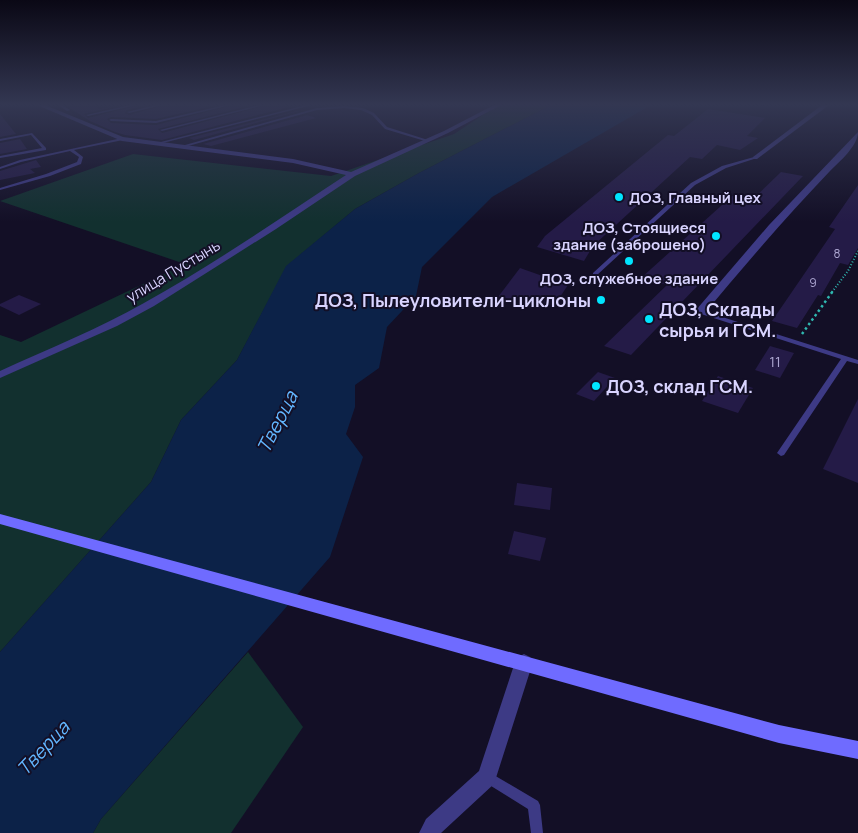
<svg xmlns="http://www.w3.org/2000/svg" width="858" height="833" viewBox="0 0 858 833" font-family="Manrope,sans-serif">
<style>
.green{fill:#12302f}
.water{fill:#0c2248}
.building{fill:#241b47}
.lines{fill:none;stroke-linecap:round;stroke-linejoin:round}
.path-far1{stroke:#2fb8b0;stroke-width:2;stroke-dasharray:1 2;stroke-linecap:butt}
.path{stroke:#2fb8b0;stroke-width:2.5;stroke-dasharray:2.5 3;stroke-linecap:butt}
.lane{fill:#3d3a85;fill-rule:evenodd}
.street{fill:#3d3a85;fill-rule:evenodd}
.secondary{fill:#6f6bff;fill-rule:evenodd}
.poi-dot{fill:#00e5ff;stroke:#130f26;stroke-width:2}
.labels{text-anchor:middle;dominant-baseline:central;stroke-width:4;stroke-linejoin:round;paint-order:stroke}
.far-number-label{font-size:12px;fill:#aca6d1}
.far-poi-label{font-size:15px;font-weight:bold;fill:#d9d4ff;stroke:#130f26;text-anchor:start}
.far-street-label{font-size:15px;fill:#d9d4ff;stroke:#130f26}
.number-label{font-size:15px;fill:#aca6d1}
.poi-label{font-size:18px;font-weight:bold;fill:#d9d4ff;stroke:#130f26;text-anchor:start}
.water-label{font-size:19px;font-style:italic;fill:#62b6ff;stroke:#130f26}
</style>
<rect width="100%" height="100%" fill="#130f26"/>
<!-- green -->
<g class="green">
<path d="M498 105H551L419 173 355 209 287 266 237 360 181 420 151 482 0 652V335L21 342 185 264 0 201 133 154 331 176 454 134Z"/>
<path d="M248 652 303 727 231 833H93L101 819Z"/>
</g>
<!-- water -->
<path class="water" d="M551 105H651L492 197 422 267 416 296 387 327 379 368 355 385V407L346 434 363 457 330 557 101 819 93 833H0V652L151 482 181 420 237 360 286 266 355 209 419 173Z"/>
<!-- building -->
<g class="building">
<path d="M65 105H93L99 109 122 105 84 114 88 118 139 105H148L127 110 125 113 129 115 165 105H217L156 119 111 117 107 119 111 123 156 125 233 105H252L158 129 162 133 267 105H282L289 107 162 140 125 135 115 132 90 121Z"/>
<path d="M708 109 765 118 747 136 758 138 740 150 717 145 702 159 690 157 593 246 584 261 537 247 545 236 668 135 674 136Z"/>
<path d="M299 111 194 140 189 138 297 111Z"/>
<path d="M0 114 16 134 0 137Z"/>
<path d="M307 115 316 118 211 146 203 144Z"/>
<path d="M20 139 27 149 0 154V143Z"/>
<path d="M36 160 41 167 30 169 35 173 0 180V171Z"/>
<path d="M781 172 803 176 631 355 604 346 667 285 641 278 732 196 752 200Z"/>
<path d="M858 185V248L848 265 840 263 821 296 818 295 797 328 772 321 835 229 829 227Z"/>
<path d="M520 268 568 285 554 306 498 297Z"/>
<path d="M19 295 41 304 19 315 0 306V304Z"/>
<path d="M770 346 794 353 780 378 755 370Z"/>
<path d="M598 372 615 378 594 401 576 394Z"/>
<path d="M718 376 753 388 738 413 702 401Z"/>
<path d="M858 399V483L823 469Z"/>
<path d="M517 483 552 488 550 510 514 505Z"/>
<path d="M514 531 546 538 540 561 508 554Z"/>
</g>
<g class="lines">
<!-- path-far1 -->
<path class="path-far1" d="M832 292 848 271 858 251"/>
<!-- path -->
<path class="path" d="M802 334 833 291"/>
<!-- lane -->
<g class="lane">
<path d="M58 105H62L70 110 67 111Z"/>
<path d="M130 105H137L88 116 86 115Z"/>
<path d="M156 105H163L129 113 127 112Z"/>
<path d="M225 105H231L156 123 111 121 109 120 111 119 156 121Z"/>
<path d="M259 105H265L162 131 160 130Z"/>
<path d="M306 105H312L155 145 153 144Z"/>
<path d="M344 106 363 108 374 113 387 127 428 140 425 141 385 129 372 115 361 110 344 108 317 110 181 148 178 147 317 108Z"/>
<path d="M32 133 46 148V150L0 158V156L42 148 31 135 0 141V139Z"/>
<path d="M122 138 124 139 123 140 74 150 83 157 81 164 50 176 0 190V188L46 174 77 162 79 157 70 151 21 162 0 169V167L20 160Z"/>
<path d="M754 157 757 158 726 168 695 185 597 275H593V273L691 183 722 166Z"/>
<path d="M700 310 858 360V364L847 361 784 455 781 456 777 453 841 359 698 313 697 312Z"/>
<path d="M487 771 538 801 540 805 543 833H531L528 809 483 781 481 777 483 773Z"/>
</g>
<!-- street -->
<g class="street">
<path d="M37 105H45L123 137 293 159 351 172 444 131 494 105H501L448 133 355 176 276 229 154 306 117 326 0 378V371C48 349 98 329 144 303 213 265 280 218 346 175L293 163 122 141Z"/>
<path d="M822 105H829L757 159H753V157Z"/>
<path d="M858 132C858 146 839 162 830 171 786 217 745 265 704 314H696V310L769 225Z"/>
<path d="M524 654 530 657 533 662 494 784 441 833H419L426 819 479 771 515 662 518 657Z"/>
</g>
<!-- secondary -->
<path class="secondary" d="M0 514 779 725 858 741V759L779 743 0 524Z"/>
</g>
<!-- sky -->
<linearGradient id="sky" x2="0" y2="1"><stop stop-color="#0a0815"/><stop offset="0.47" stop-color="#333752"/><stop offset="1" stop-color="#333752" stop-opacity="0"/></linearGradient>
<rect width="858" height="222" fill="url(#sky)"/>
<!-- markers -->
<g class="poi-dot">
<circle cx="619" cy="197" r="5"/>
<circle cx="716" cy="236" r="5"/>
<circle cx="629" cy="261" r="5"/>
<circle cx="601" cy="300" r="5"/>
<circle cx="649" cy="319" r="5"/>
<circle cx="596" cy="386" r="5"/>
</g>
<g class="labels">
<!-- far-number labels -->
<g class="far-number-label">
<text x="837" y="253">8</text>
<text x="813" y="282">9</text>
</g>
<!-- far-poi labels -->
<g class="far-poi-label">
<text x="629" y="197">ДОЗ, Главный цех</text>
<text x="706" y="227" text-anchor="end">ДОЗ, Стоящиеся<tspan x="706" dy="17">здание (заброшено)</tspan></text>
<text x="629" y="278" text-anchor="middle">ДОЗ, служебное здание</text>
</g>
<!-- far-street labels -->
<g class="far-street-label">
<text transform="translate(173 271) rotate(-31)">улица Пустынь</text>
</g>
<!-- number labels -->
<g class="number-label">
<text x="775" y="361">11</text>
</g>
<!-- poi labels -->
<g class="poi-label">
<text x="591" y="300" text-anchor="end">ДОЗ, Пылеуловители-циклоны</text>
<text x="659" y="309">ДОЗ, Склады<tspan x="659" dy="21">сырья и ГСМ.</tspan></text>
<text x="606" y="386">ДОЗ, склад ГСМ.</text>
</g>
<!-- water labels -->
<g class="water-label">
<text transform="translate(277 422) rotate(-63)">Тверца</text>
<text transform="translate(43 748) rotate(-47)">Тверца</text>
</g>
</g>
</svg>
